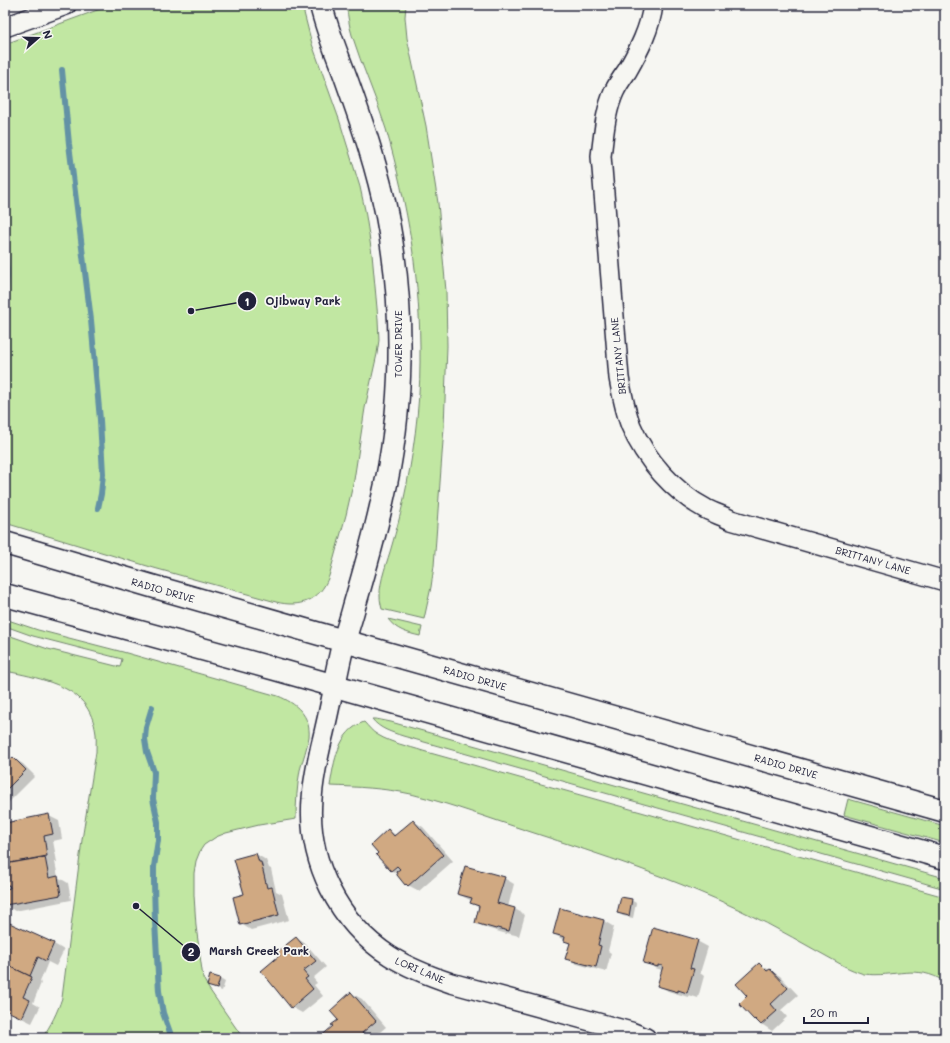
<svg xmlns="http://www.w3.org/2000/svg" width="950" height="1043" viewBox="0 0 950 1043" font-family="Mali,sans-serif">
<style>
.green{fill:#c1e7a2;stroke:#72846e}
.water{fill:#8eddec;stroke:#6392a5}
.shadow{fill:#0003}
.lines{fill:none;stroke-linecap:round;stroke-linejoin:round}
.stream{stroke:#6392a5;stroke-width:6}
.building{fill:#d0a982;stroke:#22223b}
.minor-casing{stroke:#22223b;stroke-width:22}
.tertiary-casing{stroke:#22223b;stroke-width:25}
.secondary-casing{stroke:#22223b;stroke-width:25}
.minor{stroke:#f6f6f2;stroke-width:19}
.tertiary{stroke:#f6f6f2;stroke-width:22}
.secondary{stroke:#f6f6f2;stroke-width:22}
.labels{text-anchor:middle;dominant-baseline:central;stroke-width:3.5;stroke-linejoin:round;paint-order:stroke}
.street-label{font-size:10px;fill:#22223b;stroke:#f6f6f2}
.leader{fill:none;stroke:#22223b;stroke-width:1.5}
.callout-dot{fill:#22223b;stroke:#f6f6f2;stroke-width:1.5}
.mark-label{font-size:12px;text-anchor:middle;font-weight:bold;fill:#fff}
.callout-label{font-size:11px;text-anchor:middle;font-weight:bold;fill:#22223b;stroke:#f6f6f2;stroke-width:3.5;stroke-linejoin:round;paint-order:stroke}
</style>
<rect width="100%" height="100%" fill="#f6f6f2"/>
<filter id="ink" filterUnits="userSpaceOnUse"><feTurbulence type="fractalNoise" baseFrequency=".025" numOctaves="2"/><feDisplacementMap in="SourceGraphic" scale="8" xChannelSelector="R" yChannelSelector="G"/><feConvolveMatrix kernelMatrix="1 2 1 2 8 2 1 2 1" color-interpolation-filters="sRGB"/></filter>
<g filter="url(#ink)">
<!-- green -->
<g class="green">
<path d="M111 5H302L312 44 339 119 360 187 365 210 372 254 378 319 379 340 377 354 365 408 354 480 346 515 329 576C320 601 300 608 276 602L154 568 5 523V44Z"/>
<path d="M346 5H406L405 17 407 38 426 126 438 203 446 291 447 346 444 427 434 566 431 587 424 619 382 609C381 605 380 601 380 596 379 582 388 560 392 545 396 531 400 517 403 503 413 457 420 409 420 362 421 281 408 206 386 129 376 97 362 67 352 35 349 26 348 15 346 5Z"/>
<path d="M5 619 38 630 123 652 278 696C296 703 311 716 309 737 307 748 303 759 300 770 297 786 296 803 296 819L259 825 226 833 216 837 204 845 200 851 196 861 194 873V895L196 926 203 978 209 989 243 1038H42C51 1025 57 1013 62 998L82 840 96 752C96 744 97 736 95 728 93 718 88 707 81 700 66 683 27 675 5 671V634L48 649 120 667 122 659 33 636 5 626Z"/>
<path d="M388 619 422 627 420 636C407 633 396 630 388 619Z"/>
<path d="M372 719H376L391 722 945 878V889L403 736C391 732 380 729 372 719Z"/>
<path d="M364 722C368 726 372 732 378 735 391 743 408 746 423 751L945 897V982C917 963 894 978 864 974 857 972 850 969 844 966 809 947 776 927 740 910 673 878 602 855 531 832 491 819 451 804 411 794 384 788 357 787 330 786 334 762 338 731 364 722Z"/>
<path d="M848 799 945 826V843L844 815Z"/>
</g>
<!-- water -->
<path class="water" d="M5 240C8 260 12 278 5 298Z"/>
<!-- shadow -->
<g class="shadow">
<path d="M5 758 9 762 13 758 23 764 35 776 5 806Z"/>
<path d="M49 816 59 821 62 839 53 841 57 862H55L58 877 68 883 71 900 15 911 5 905V824Z"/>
<path d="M413 821 423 827 453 861 419 891 406 884 398 875 391 870 389 831 396 835Z"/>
<path d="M256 854 266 860 269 868 271 869 276 891 282 894 289 920 251 930 241 924 245 895Z"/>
<path d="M504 878 514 884 508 907 515 909 525 915 519 936 507 933V934L486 928 476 923 480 908 471 903 472 901 458 894Z"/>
<path d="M631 900 636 903 633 918 623 916 618 913Z"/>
<path d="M561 909 604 921 614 927 608 951 611 953 606 972 577 964 566 958 570 944 554 934Z"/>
<path d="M5 922 54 944 64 950 56 966 48 962 40 982 41 983 33 1003 40 1007 32 1023 5 1010Z"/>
<path d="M296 938 306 944 326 967 313 978 317 983 314 985 323 996 302 1013 291 1007 282 955Z"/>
<path d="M697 941 708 947 700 973 704 976 698 998 689 995 688 997 668 991 658 985 662 970 655 968 644 962Z"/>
<path d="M759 964 780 976 798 995 781 1010 787 1017 772 1031 754 1019 748 996Z"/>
<path d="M211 976 220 979 225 982 222 991 213 988 208 985Z"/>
<path d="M351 993 362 999 386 1027 374 1037 375 1038H321L334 1026 339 1020Z"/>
</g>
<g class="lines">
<!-- stream -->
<g class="stream">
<path d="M62 70 69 144 91 320 100 420 103 474 101 494 98 508"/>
<path d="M152 707 146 727 145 739 147 752 154 772 153 799 158 822V840L154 867V882L155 922 159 991 163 1013 172 1038"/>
</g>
</g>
<!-- building -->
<g class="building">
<path d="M13 757 26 770 5 791V761L6 763Z"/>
<path d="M49 814 53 834 44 836 47 856 5 864V823Z"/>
<path d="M413 820 443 855 408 886 406 884 405 885 397 875V874L396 872 400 869 397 866 391 871 376 855 378 853 371 845 388 829 394 836Z"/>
<path d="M256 853 259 862H261L267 888 272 887 279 915 240 925 233 897 244 894 234 859Z"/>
<path d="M45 857 49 878 58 876 61 895 5 905V889L10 888 9 885 5 886V864Z"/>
<path d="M465 866 505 877 497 903 515 908 509 931 497 928 496 929 475 923 479 906 470 903 472 898 457 894Z"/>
<path d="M621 897 632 899 629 916 617 913Z"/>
<path d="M560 908 604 920 598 945 601 946 596 967 565 959 570 943 564 941 565 937 553 934Z"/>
<path d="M5 921 54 943 46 961 38 957 30 976 5 964Z"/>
<path d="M653 927 698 940 690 968 694 969 687 993 678 990V992L657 986 663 966 658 965V967L643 963Z"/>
<path d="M296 937 316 961 303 971 308 977 305 979 313 989 291 1008 261 971 280 955 277 952Z"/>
<path d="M759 963 767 971 770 969 788 988 771 1004 777 1011 761 1025 755 1019 754 1020 739 1004 747 996 736 984Z"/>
<path d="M5 964 32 977 23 997 30 1000 22 1018 5 1010Z"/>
<path d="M210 975 220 978 217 989 207 986Z"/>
<path d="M351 992 376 1021 362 1033 366 1038H319L333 1026 331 1025 338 1020 330 1011Z"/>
</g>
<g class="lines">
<defs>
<g id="minor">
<path d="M653 5C650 29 639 50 627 71 622 78 617 85 614 92 605 112 604 134 601 156L619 378C622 394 625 411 631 426 645 459 674 492 706 509 714 513 723 516 731 520L945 581"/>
<path d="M5 27 66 5"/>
<path d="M334 686C330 706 326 725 321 745 317 763 313 780 312 799 307 860 338 923 390 956 409 968 430 976 451 983L631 1032 646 1038"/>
</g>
<path id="tertiary" d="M321 5C327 31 338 56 347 81 363 126 378 170 387 216 405 310 404 409 382 502 374 538 364 573 354 607 351 619 347 630 344 641 340 656 337 671 334 686"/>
<g id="secondary">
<path d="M5 543 148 585 344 641 945 811"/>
<path d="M5 595 275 669 945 858"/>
</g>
</defs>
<!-- minor casing -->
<use href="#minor" class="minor-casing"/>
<!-- tertiary casing -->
<use href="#tertiary" class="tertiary-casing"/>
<!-- secondary casing -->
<use href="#secondary" class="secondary-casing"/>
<!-- minor -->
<use href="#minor" class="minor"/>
<!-- tertiary -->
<use href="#tertiary" class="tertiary"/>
<!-- secondary -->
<use href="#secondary" class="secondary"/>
</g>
</g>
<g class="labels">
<!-- street labels -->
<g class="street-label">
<text transform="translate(398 344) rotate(-90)">TOWER DRIVE</text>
<text transform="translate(618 356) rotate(-96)">BRITTANY LANE</text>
<text transform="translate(873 560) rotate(16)">BRITTANY LANE</text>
<text transform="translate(163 590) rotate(16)">RADIO DRIVE</text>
<text transform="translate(475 678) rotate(16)">RADIO DRIVE</text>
<text transform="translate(786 766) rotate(16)">RADIO DRIVE</text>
<text transform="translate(420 970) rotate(23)">LORI LANE</text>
</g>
</g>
<!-- callouts -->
<path class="leader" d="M191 311L247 301M136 906L191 952"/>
<g class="callout-dot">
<circle cx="191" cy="311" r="4"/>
<circle cx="136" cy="906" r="4"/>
<circle cx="247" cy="301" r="10"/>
<circle cx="191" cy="952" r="10"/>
</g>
<g class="mark-label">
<text x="247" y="306">1</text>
<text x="191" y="956">2</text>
</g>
<g class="callout-label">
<text x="303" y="305">Ojibway Park</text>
<text x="259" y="955">Marsh Creek Park</text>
</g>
<!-- margin -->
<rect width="950" height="1043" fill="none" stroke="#f6f6f2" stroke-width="20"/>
<rect x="10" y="10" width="930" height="1023" fill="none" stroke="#22223b" stroke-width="1.5" filter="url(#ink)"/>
<!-- north arrow -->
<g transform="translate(38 38) rotate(70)" stroke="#f6f6f2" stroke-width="3" paint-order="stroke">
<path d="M0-3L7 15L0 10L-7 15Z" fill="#22223b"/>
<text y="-6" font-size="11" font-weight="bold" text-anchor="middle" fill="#22223b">N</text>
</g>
<!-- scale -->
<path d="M804 1017v6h64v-6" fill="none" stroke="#22223b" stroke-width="2"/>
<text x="810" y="1017" font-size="12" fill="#22223b" stroke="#f6f6f2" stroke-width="3" paint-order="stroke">20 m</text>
</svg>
